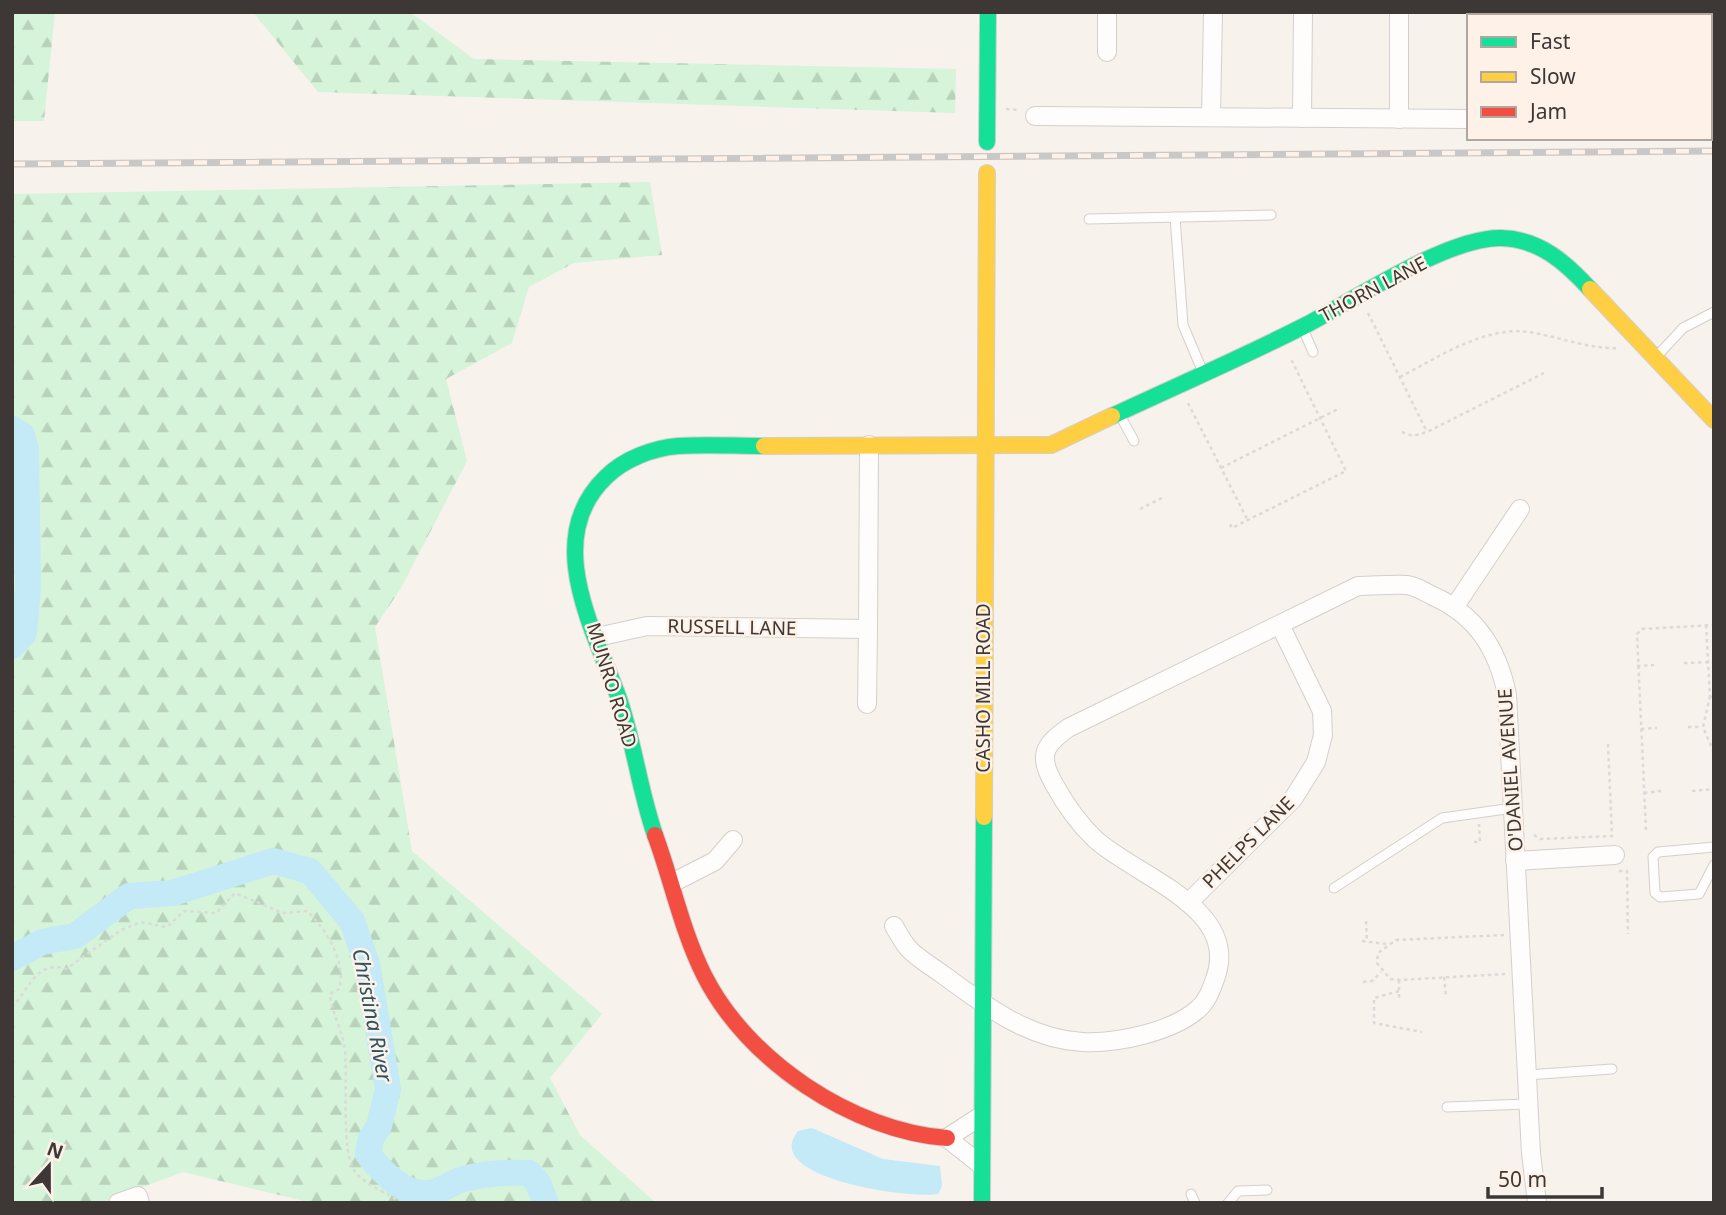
<svg xmlns="http://www.w3.org/2000/svg" width="1726" height="1215" viewBox="0 0 1726 1215" font-family="'Noto Sans',sans-serif">
<style>
.forest{fill:url(#forest-firs)}
.water{fill:#c4e9f7}
.lines{fill:none;stroke-linecap:round;stroke-linejoin:round}
.river{stroke:#c4e9f7;stroke-width:26}
.lane-casing{stroke:#d4cfcc;stroke-width:11}
.street-casing{stroke:#d4cfcc;stroke-width:20}
.fast-casing{stroke:#d4cfcc;stroke-width:18}
.slow-casing{stroke:#d4cfcc;stroke-width:18}
.jam-casing{stroke:#d4cfcc;stroke-width:18}
.path{stroke:#dcdad9;stroke-width:2.5;stroke-dasharray:3.5 3.5;stroke-linecap:butt}
.lane{stroke:#fefdfc;stroke-width:9}
.street{stroke:#fefdfc;stroke-width:18}
.fast{stroke:#16e098;stroke-width:16}
.slow{stroke:#ffcf43;stroke-width:16}
.jam{stroke:#f24e42;stroke-width:16}
.rail-casing{stroke:#cac8c7;stroke-width:7}
.rail{stroke:#fdf1e8;stroke-width:4.5;stroke-dasharray:13;stroke-linecap:butt}
.labels{text-anchor:middle;dominant-baseline:central;stroke-width:5;stroke-linejoin:round;paint-order:stroke}
.street-label{font-size:19px;fill:#3d3835;stroke:#fdf1e8}
.water-label{font-size:21px;font-style:italic;fill:#2a5565;stroke:#fdf1e8}
</style>
<defs>
<pattern id="forest-firs" width="22" height="20" patternUnits="userSpaceOnUse" patternTransform="scale(1.75)"><rect width="22" height="20" fill="#d5f4d9"/><path d="M5 1l3.5 6h-7zM16 11l3.5 6h-7z" fill="#b8d2bb"/></pattern>
</defs>
<rect width="100%" height="100%" fill="#f8f2ed"/>
<!-- forest -->
<g class="forest">
<path d="M12 12H55L44 121H12Z"/>
<path d="M253 12H410L474 59 956 69 955 113 318 92Z"/>
<path d="M650 182 662 255 574 263 529 287 512 343 446 379 467 461 401 588 375 627 412 851 602 1014 550 1078 580 1135 656 1203H312L183 1172 100 1203H12V194Z"/>
</g>
<!-- water -->
<path class="water" d="M812 1128 883 1159 940 1166 942 1186 938 1194C910 1199 759 1178 798 1131Z"/>
<g class="lines">
<!-- river -->
<g class="river">
<path d="M12 429 22 435 26 450 28 587 24 633 12 646"/>
<path d="M12 958 42 942 75 936 129 896 173 893 273 861 310 871 352 921 367 964 388 1089 379 1126 371 1138 368 1154C383 1173 406 1199 434 1192 445 1189 454 1181 464 1179 486 1173 507 1172 529 1173L538 1183 546 1203"/>
</g>
<defs>
<g id="lane">
<path d="M1175 217 1183 325 1202 370"/>
<path d="M1089 219 1271 215"/>
<path d="M1303 329 1313 352"/>
<path d="M1658 355 1683 328 1714 312"/>
<path d="M1121 417 1134 441"/>
<path d="M1714 847 1658 852 1653 857 1655 893 1660 897 1699 894 1714 865"/>
<path d="M1334 888 1442 818 1513 808"/>
<path d="M1527 1075 1612 1069"/>
<path d="M1447 1107 1528 1104"/>
<path d="M1191 1194 1195 1203"/>
<path d="M1228 1203 1238 1191 1267 1190"/>
</g>
<g id="street">
<path d="M1494 16V12"/>
<path d="M1592 16V12"/>
<path d="M1687 16V12"/>
<path d="M1107 52V12"/>
<path d="M1035 116 1469 119"/>
<path d="M1211 117 1213 12"/>
<path d="M1302 118 1303 12"/>
<path d="M1399 119V12"/>
<path d="M1710 120H1714"/>
<path d="M1455 606 1520 509"/>
<path d="M597 637 647 626 868 629 869 445"/>
<path d="M867 704 868 629"/>
<path d="M1515 861 1615 855"/>
<path d="M672 883 715 861 733 840"/>
<path d="M1188 903 1293 799 1316 762 1323 735 1322 711 1280 625"/>
<path d="M894 926C898 933 903 942 908 948 917 958 931 966 942 974 984 1005 1028 1039 1082 1042 1116 1044 1171 1032 1197 1010 1207 1002 1211 990 1215 979 1242 908 1135 876 1095 839 1078 823 1065 804 1054 784 1038 756 1043 746 1068 728L1358 586C1374 586 1392 584 1407 585 1416 586 1425 592 1433 596 1476 615 1498 649 1507 695L1531 1153 1537 1203"/>
<path d="M981 1165 947 1138 981 1116"/>
<path d="M118 1203 138 1196 140 1203"/>
</g>
<g id="fast">
<path d="M987 142 988 12"/>
<path d="M1112 416C1176 386 1241 358 1304 326 1354 300 1448 237 1501 238 1540 239 1566 263 1590 289"/>
<path d="M655 835C639 789 634 741 618 696 593 628 542 538 606 477 624 459 653 448 678 446 706 444 735 446 764 446"/>
<path d="M982 1203 984 817"/>
</g>
<g id="slow">
<path d="M1590 289 1714 420"/>
<path d="M764 446 1051 445 1112 416"/>
<path d="M984 817 987 173"/>
</g>
<path id="jam" d="M655 835C672 881 682 931 704 975 747 1061 853 1131 947 1138"/>
</defs>
<!-- lane casing -->
<use href="#lane" class="lane-casing"/>
<!-- street casing -->
<use href="#street" class="street-casing"/>
<!-- fast casing -->
<use href="#fast" class="fast-casing"/>
<!-- slow casing -->
<use href="#slow" class="slow-casing"/>
<!-- jam casing -->
<use href="#jam" class="jam-casing"/>
<!-- path -->
<g class="path">
<path d="M1006 109 1020 110"/>
<path d="M1368 313 1427 432"/>
<path d="M1400 377C1437 358 1484 326 1528 332 1557 336 1591 350 1619 348"/>
<path d="M1188 403 1247 519"/>
<path d="M1402 432 1413 436 1427 432 1544 373"/>
<path d="M1221 468 1340 408"/>
<path d="M1140 509 1162 498"/>
<path d="M1230 524 1232 528 1346 471 1290 357"/>
<path d="M1706 625 1710 696 1714 700"/>
<path d="M1684 663 1714 662"/>
<path d="M1637 666 1654 665"/>
<path d="M1710 696 1703 727 1714 753"/>
<path d="M1688 727H1702"/>
<path d="M1641 729 1657 728"/>
<path d="M1692 791 1714 789"/>
<path d="M1644 793 1661 791"/>
<path d="M1646 830 1637 634 1642 629 1714 625"/>
<path d="M1534 835 1540 839 1612 836 1608 744"/>
<path d="M1474 842H1480L1479 824"/>
<path d="M1619 871H1627L1628 934"/>
<path d="M1366 921 1367 942"/>
<path d="M1504 935 1396 940 1378 953 1377 963 1390 979 1399 980 1505 974"/>
<path d="M1362 941 1386 944"/>
<path d="M1444 977 1446 996"/>
<path d="M1399 980V999"/>
<path d="M1363 982 1372 981 1381 972"/>
<path d="M1399 991 1374 998V1023L1422 1032"/>
<path d="M12 1007C29 990 37 959 66 969L121 930 141 922 167 927 184 911 216 913 235 893 283 913 307 911C326 929 347 962 339 989L330 994C332 1014 343 1031 345 1051 348 1080 340 1154 356 1173 366 1185 389 1194 402 1203"/>
</g>
<!-- lane -->
<use href="#lane" class="lane"/>
<!-- street -->
<use href="#street" class="street"/>
<!-- fast -->
<use href="#fast" class="fast"/>
<!-- slow -->
<use href="#slow" class="slow"/>
<!-- jam -->
<use href="#jam" class="jam"/>
<defs>
<path id="rail" d="M12 164 1714 151"/>
</defs>
<!-- rail casing -->
<use href="#rail" class="rail-casing"/>
<!-- rail -->
<use href="#rail" class="rail"/>
</g>
<g class="labels">
<!-- street labels -->
<g class="street-label">
<text transform="translate(1373 289) rotate(-28)">THORN LANE</text>
<text transform="translate(732 627) rotate(1)">RUSSELL LANE</text>
<text transform="translate(612 685) rotate(73)">MUNRO ROAD</text>
<text transform="translate(983 688) rotate(-90)">CASHO MILL ROAD</text>
<text transform="translate(1510 770) rotate(-94)">O'DANIEL AVENUE</text>
<text transform="translate(1248 842) rotate(-45)">PHELPS LANE</text>
</g>
<!-- water labels -->
<g class="water-label">
<text transform="translate(373 1015) rotate(79)">Christina River</text>
</g>
</g>
<!-- border -->
<rect width="1726" height="1215" fill="none" stroke="#3d3835" stroke-width="28"/>
<!-- legend -->
<rect x="1467" y="14" width="245" height="126" fill="#fdf1e8" stroke="#b0a7a0" stroke-width="2"/>
<rect x="1481" y="37" width="35" height="10" fill="#16e098" stroke="#b0a7a0" stroke-width="2"/>
<text x="1530" y="49" font-size="21" fill="#3d3835">Fast</text>
<rect x="1481" y="72" width="35" height="10" fill="#ffcf43" stroke="#b0a7a0" stroke-width="2"/>
<text x="1530" y="84" font-size="21" fill="#3d3835">Slow</text>
<rect x="1481" y="107" width="35" height="10" fill="#f24e42" stroke="#b0a7a0" stroke-width="2"/>
<text x="1530" y="119" font-size="21" fill="#3d3835">Jam</text>
<!-- north arrow -->
<g transform="translate(49 1166) rotate(21)" stroke="#fdf1e8" stroke-width="5" paint-order="stroke">
<path d="M0-5L12 26L0 18L-12 26Z" fill="#3d3835"/>
<text y="-10" font-size="19" font-weight="bold" text-anchor="middle" fill="#3d3835">N</text>
</g>
<!-- scale -->
<path d="M1488 1187v10h114v-10" fill="none" stroke="#3d3835" stroke-width="3.5"/>
<text x="1498" y="1187" font-size="21" fill="#3d3835" stroke="#fdf1e8" stroke-width="5" paint-order="stroke">50 m</text>
</svg>
